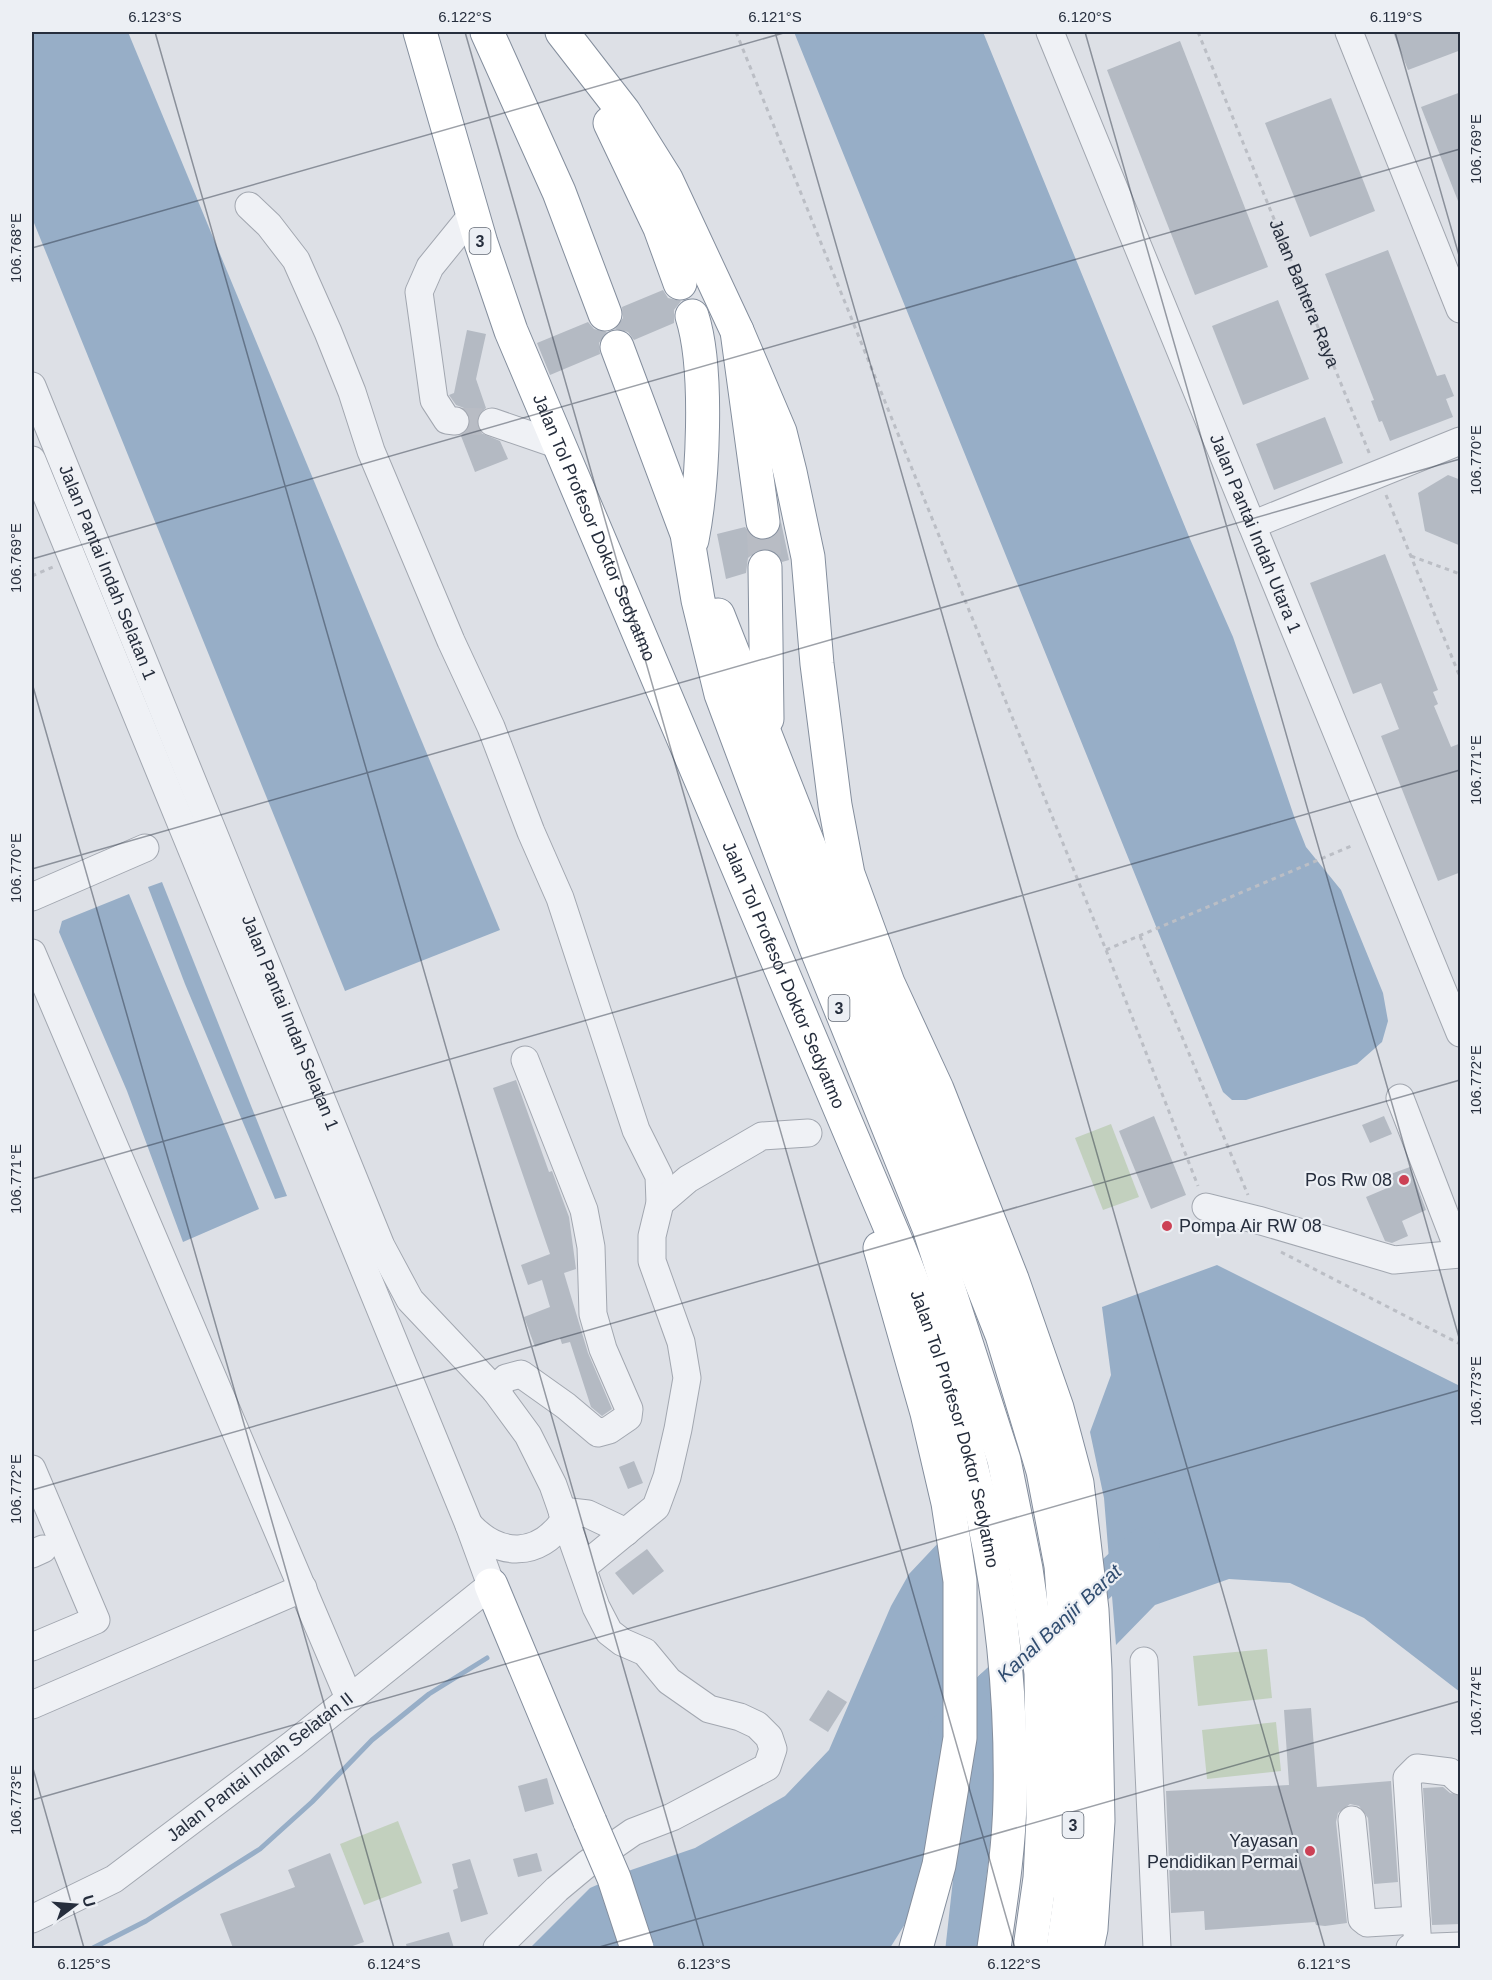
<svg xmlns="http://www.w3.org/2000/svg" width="1492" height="1980" viewBox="0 0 1492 1980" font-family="Helvetica,sans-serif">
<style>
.green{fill:#c2d0be}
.water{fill:#97aec7}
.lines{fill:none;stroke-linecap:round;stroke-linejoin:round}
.stream{stroke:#97aec7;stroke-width:5}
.river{stroke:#97aec7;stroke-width:33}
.building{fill:#b4bac3}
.minor-tunnel{stroke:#b8bcc4;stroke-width:27;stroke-dasharray:27 14;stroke-linecap:butt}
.highway-tunnel{stroke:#b8bcc4;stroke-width:33;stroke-dasharray:33 16;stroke-linecap:butt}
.minor-casing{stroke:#a2a7b0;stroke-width:29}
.highway-casing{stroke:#848e9d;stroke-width:35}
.path{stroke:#bbbec5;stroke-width:3;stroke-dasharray:4.5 4.5;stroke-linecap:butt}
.minor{stroke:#eff1f5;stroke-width:27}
.highway{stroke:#fff;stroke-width:33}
.highway-bridge-casing{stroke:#848e9d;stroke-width:35;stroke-linecap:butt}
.highway-bridge{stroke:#fff;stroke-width:33}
.ticks{fill:none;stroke:#262e3d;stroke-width:1.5;stroke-opacity:0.45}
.poi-dot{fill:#cc4155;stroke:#eceff4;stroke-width:2}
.labels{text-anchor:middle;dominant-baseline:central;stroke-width:4.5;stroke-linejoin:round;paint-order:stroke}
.shield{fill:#eceff4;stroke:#616874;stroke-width:1.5}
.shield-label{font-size:16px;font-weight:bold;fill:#262e3d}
.street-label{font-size:18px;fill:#262e3d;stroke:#eceff4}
.poi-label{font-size:18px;fill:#262e3d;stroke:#eceff4;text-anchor:end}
.water-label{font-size:20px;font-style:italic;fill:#314d70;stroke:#eceff4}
.neatline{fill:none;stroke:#262e3d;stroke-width:2}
.ticks-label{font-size:15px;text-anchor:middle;fill:#262e3d}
</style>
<rect width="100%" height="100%" fill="#dde0e6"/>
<!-- green -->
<g class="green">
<path d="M1111 1124 1139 1197 1103 1210 1075 1138Z"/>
<path d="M1267 1649 1272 1698 1198 1706 1193 1656Z"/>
<path d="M1276 1722 1281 1771 1207 1779 1202 1730Z"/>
<path d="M398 1821 422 1883 364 1905 340 1844Z"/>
</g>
<!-- water -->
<g class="water">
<path d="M32 32H128L500 930 345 991 32 218Z"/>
<path d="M794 32H983L1190 539 1233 637 1295 819 1306 847 1341 890 1383 993 1388 1021 1382 1042 1357 1064 1246 1100H1232L1223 1092Z"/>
<path d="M162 882 287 1196 275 1199 185 984 148 887Z"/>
<path d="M129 894 259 1209 183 1242 127 1091 59 932 62 921Z"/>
<path d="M1217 1265 1460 1386V1692L1364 1618 1290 1583 1229 1579 1155 1605 1116 1645 1104 1498 1090 1432 1111 1375 1102 1307Z"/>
<path d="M941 1540 952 1743 920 1900 890 1948H530L590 1888 631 1870 695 1848 785 1796 829 1750 891 1606 909 1574Z"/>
</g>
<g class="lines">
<!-- stream -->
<path class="stream" d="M93 1948 146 1921 260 1849 312 1802 372 1740 429 1694 487 1658"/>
<!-- river -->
<g class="river">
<path d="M1072 1611 1143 1544"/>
<path d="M945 1730 1023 1657"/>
<path d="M962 1948 991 1687"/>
</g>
</g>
<!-- building -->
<g class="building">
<path d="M1393 32H1461V50L1408 70Z"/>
<path d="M1180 41 1268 267 1195 295 1107 70Z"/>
<path d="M1461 92V206H1460L1421 107Z"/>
<path d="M1331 98 1375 211 1310 237 1265 123Z"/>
<path d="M1388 250 1437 376 1445 374 1454 396 1446 399 1453 417 1390 441 1382 421 1379 422 1371 401 1374 400 1325 274Z"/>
<path d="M663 290 668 298 681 301 674 310V323L634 340 628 332 615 329 623 318 622 307Z"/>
<path d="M1278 300 1309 379 1243 405 1212 326Z"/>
<path d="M588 322 594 329 607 332 599 343 600 354 550 375 537 343Z"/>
<path d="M467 330 486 334 476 379 486 408 477 416V426L481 433 500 441 508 459 475 472 461 436 468 430 470 415 464 408 456 405 449 395 454 393Z"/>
<path d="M1325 417 1343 463 1274 490 1256 444Z"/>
<path d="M1448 475 1461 480V546L1425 531 1418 493Z"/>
<path d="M781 522 789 560 782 562 774 550 765 548 756 551 748 558 746 573 726 579 717 534 745 527 755 539 766 540 775 536Z"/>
<path d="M1385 554 1438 690 1433 692 1438 704 1434 706 1451 747 1461 743V872L1438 881 1381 736 1399 729 1381 683 1353 694 1310 583Z"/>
<path d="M516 1080 549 1172 552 1171 569 1217 576 1269 564 1273 588 1353 612 1409 602 1416 591 1407 570 1342 562 1344 560 1338 535 1347 524 1317 550 1307 542 1280 528 1285 521 1265 550 1254 493 1088Z"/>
<path d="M1154 1116 1186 1195 1151 1209 1119 1131Z"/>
<path d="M1384 1116 1392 1134 1370 1143 1362 1125Z"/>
<path d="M1410 1167 1426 1210 1402 1221 1408 1236 1392 1243 1385 1241 1366 1197 1392 1186 1388 1175Z"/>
<path d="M634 1461 643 1483 628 1489 619 1467Z"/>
<path d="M647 1549 664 1571 633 1595 615 1573Z"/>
<path d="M828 1690 847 1702 828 1732 809 1720Z"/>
<path d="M1311 1708 1317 1787 1391 1781 1398 1882 1374 1884 1368 1818 1359 1806 1350 1804 1338 1813 1336 1822 1347 1923 1325 1926 1316 1925 1315 1922 1205 1930 1204 1911 1171 1913 1166 1791 1289 1785 1284 1710Z"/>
<path d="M547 1778 554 1804 525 1812 518 1786Z"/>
<path d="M1443 1787 1450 1793 1461 1796V1924L1432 1925 1423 1788Z"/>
<path d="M330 1853 364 1942 347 1948H233L220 1914 295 1887 288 1870Z"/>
<path d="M537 1853 542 1871 518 1877 513 1859Z"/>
<path d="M470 1859 488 1914 461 1922 453 1890 458 1888 452 1864Z"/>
<path d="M449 1932 454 1948H407L406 1944Z"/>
</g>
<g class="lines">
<!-- minor-tunnel -->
<path class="minor-tunnel" d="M455 421 492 422"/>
<!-- highway-tunnel -->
<path class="highway-tunnel" d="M763 522 765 567"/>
<defs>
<g id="minor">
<path id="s2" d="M1050 32 1460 1033"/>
<path d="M1349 32 1460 309"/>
<path d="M249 206 269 225 296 260 328 332 352 392 371 451 451 641 491 727 531 832 560 898 636 1130 659 1176 660 1203 652 1236V1261L681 1342 687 1378 678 1429 667 1477 656 1507 583 1567"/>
<path id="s3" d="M32 386 381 1246 410 1300 495 1390 528 1435 553 1485 596 1607 609 1632 622 1642 645 1652 669 1681 709 1709 740 1717 757 1725 769 1737 773 1749 767 1767 672 1817 633 1832 587 1864 557 1889 497 1948"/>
<path d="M455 421 447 420 434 400 419 292 430 267 473 214"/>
<path d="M492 422 559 445"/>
<path d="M32 460 469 1525 491 1585 293 1744 114 1879 32 1919"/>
<path d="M1252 525 1460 441"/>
<path d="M32 897 145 848"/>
<path d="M32 953 349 1698"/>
<path d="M1400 1098 1460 1254"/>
<path d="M660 1203 688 1179 762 1136 808 1133"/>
<path d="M1206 1207 1258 1220 1394 1260 1460 1254"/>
<path d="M495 1390 506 1378 521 1374 566 1406 598 1433 609 1430 628 1417 629 1409 603 1349 593 1314 591 1247 584 1210 525 1060"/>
<path d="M32 1469 96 1620 32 1647"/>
<path d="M562 1511 588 1514 626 1532"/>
<path d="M469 1525C500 1558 538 1557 564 1521"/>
<path d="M32 1554 43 1549"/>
<path d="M1144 1661 1157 1948"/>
<path d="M32 1705 303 1588"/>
<path d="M1352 1820 1362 1919 1367 1923 1416 1920"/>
<path d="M1410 1948 1460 1946"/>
<path d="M1418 1948 1407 1778 1417 1768 1450 1772 1460 1781"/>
</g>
<g id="highway">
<path id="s4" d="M420 32 481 243 511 331 899 1248C972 1430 1014 1602 1010 1800 1009 1849 1001 1899 994 1948"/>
<path d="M487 32 559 192 605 314"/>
<path d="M562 32 624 112 666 179 737 331 763 522"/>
<path d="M610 123 660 228 680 283"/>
<path d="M692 316C709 369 703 484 692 540"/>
<path d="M737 331 780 432 790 472 808 557 817 664 835 805 848 874 888 983 937 1089 1012 1279 1057 1408 1077 1483 1092 1610 1095 1670 1098 1821 1091 1929 1087 1948"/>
<path d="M617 347 687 534 698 600 721 694 816 948 929 1228 1004 1460 1026 1569 1041 1673 1043 1818 1040 1878 1030 1948"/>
<path d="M765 567 767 719"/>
<path d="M718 615 1002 1335 1043 1471 1061 1566 1071 1700 1074 1799 1070 1900 1063 1948"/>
<path d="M880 1248 927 1413 948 1503 960 1581V1738L939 1865 916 1948"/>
<path d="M491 1585 590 1822"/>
</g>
</defs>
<!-- minor casing -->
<use href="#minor" class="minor-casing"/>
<!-- highway casing -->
<use href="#highway" class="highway-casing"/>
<!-- path -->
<g class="path">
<path d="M736 32 1106 950 1198 1186"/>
<path id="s1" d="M1198 32 1370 455"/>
<path d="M1386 495 1460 677"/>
<path d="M1411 556 1460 574"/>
<path d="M32 576 53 567"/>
<path d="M1140 936 1248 1195"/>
<path d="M1106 950 1351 846"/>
<path d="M1281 1252 1460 1344"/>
</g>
<!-- minor -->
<use href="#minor" class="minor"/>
<!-- highway -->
<use href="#highway" class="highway"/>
<defs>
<path id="highway-bridge" d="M590 1822 614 1878 637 1948"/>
</defs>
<!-- highway-bridge casing -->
<use href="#highway-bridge" class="highway-bridge-casing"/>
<!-- highway-bridge -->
<use href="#highway-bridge" class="highway-bridge"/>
</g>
<!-- ticks -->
<path class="ticks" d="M155 32 704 1948M465 32 1015 1948M775 32 1325 1948M1085 32 1460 1341M1395 32 1460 259M32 248 787 32M32 559 1460 149M32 683 394 1948M32 869 1460 459M32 1179 1460 770M32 1490 1460 1080M32 1765 84 1948M32 1800 1460 1390M596 1948 1460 1701"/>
<!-- markers -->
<g class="poi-dot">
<circle cx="1404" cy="1180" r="6"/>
<circle cx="1167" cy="1226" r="6"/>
<circle cx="1310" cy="1851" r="6"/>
</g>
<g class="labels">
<!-- shield labels -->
<g class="shield">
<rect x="469.5" y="228" width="21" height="26" rx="4.5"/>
<rect x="828.5" y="995" width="21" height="26" rx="4.5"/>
<rect x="1062.5" y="1812" width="21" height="26" rx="4.5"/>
</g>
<g class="shield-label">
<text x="480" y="241">3</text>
<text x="839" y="1008">3</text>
<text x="1073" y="1825">3</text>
</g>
<!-- street labels -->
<g class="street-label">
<text stroke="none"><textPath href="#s1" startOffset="282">Jalan Bahtera Raya</textPath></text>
<text stroke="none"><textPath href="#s4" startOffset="526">Jalan Tol Profesor Doktor Sedyatmo</textPath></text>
<text stroke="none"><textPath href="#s2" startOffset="542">Jalan Pantai Indah Utara 1</textPath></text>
<text stroke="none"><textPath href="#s3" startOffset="201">Jalan Pantai Indah Selatan 1</textPath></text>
<text stroke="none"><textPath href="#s4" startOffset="1012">Jalan Tol Profesor Doktor Sedyatmo</textPath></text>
<text stroke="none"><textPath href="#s3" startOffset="687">Jalan Pantai Indah Selatan 1</textPath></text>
<text stroke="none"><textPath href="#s4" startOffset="1498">Jalan Tol Profesor Doktor Sedyatmo</textPath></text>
<text transform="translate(260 1767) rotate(-38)">Jalan Pantai Indah Selatan II</text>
</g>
<!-- poi labels -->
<g class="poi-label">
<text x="1392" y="1180">Pos Rw 08</text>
<text x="1179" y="1226" text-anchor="start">Pompa Air RW 08</text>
<text x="1298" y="1841">Yayasan<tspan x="1298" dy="21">Pendidikan Permai</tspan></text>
</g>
<!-- water labels -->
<g class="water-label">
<text transform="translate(1059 1623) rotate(-43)">Kanal Banjir Barat</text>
</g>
</g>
<!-- border -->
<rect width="1492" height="1980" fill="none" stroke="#eceff4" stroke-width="66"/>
<!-- north arrow -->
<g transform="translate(75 1905) rotate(74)" stroke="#eceff4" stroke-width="4.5" paint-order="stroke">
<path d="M0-4.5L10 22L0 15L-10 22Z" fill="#262e3d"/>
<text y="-9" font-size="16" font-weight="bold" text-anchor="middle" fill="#262e3d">U</text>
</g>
<rect x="33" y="33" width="1426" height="1914" class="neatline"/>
<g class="ticks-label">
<text x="155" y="22">6.123°S</text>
<text x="465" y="22">6.122°S</text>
<text x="775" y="22">6.121°S</text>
<text x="1085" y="22">6.120°S</text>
<text x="1396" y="22">6.119°S</text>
<text transform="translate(1476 149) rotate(-90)" y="5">106.769°E</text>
<text transform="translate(16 248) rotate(-90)" y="5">106.768°E</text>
<text transform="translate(1476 460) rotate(-90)" y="5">106.770°E</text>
<text transform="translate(16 558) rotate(-90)" y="5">106.769°E</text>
<text transform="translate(1476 770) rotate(-90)" y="5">106.771°E</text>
<text transform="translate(16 868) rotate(-90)" y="5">106.770°E</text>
<text transform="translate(1476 1080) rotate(-90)" y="5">106.772°E</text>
<text transform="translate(16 1179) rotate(-90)" y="5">106.771°E</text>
<text transform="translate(1476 1391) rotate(-90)" y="5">106.773°E</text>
<text transform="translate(16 1489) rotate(-90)" y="5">106.772°E</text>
<text transform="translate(1476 1701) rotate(-90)" y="5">106.774°E</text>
<text transform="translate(16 1800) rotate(-90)" y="5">106.773°E</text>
<text x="84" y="1969">6.125°S</text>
<text x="394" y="1969">6.124°S</text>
<text x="704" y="1969">6.123°S</text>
<text x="1014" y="1969">6.122°S</text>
<text x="1324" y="1969">6.121°S</text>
</g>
</svg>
